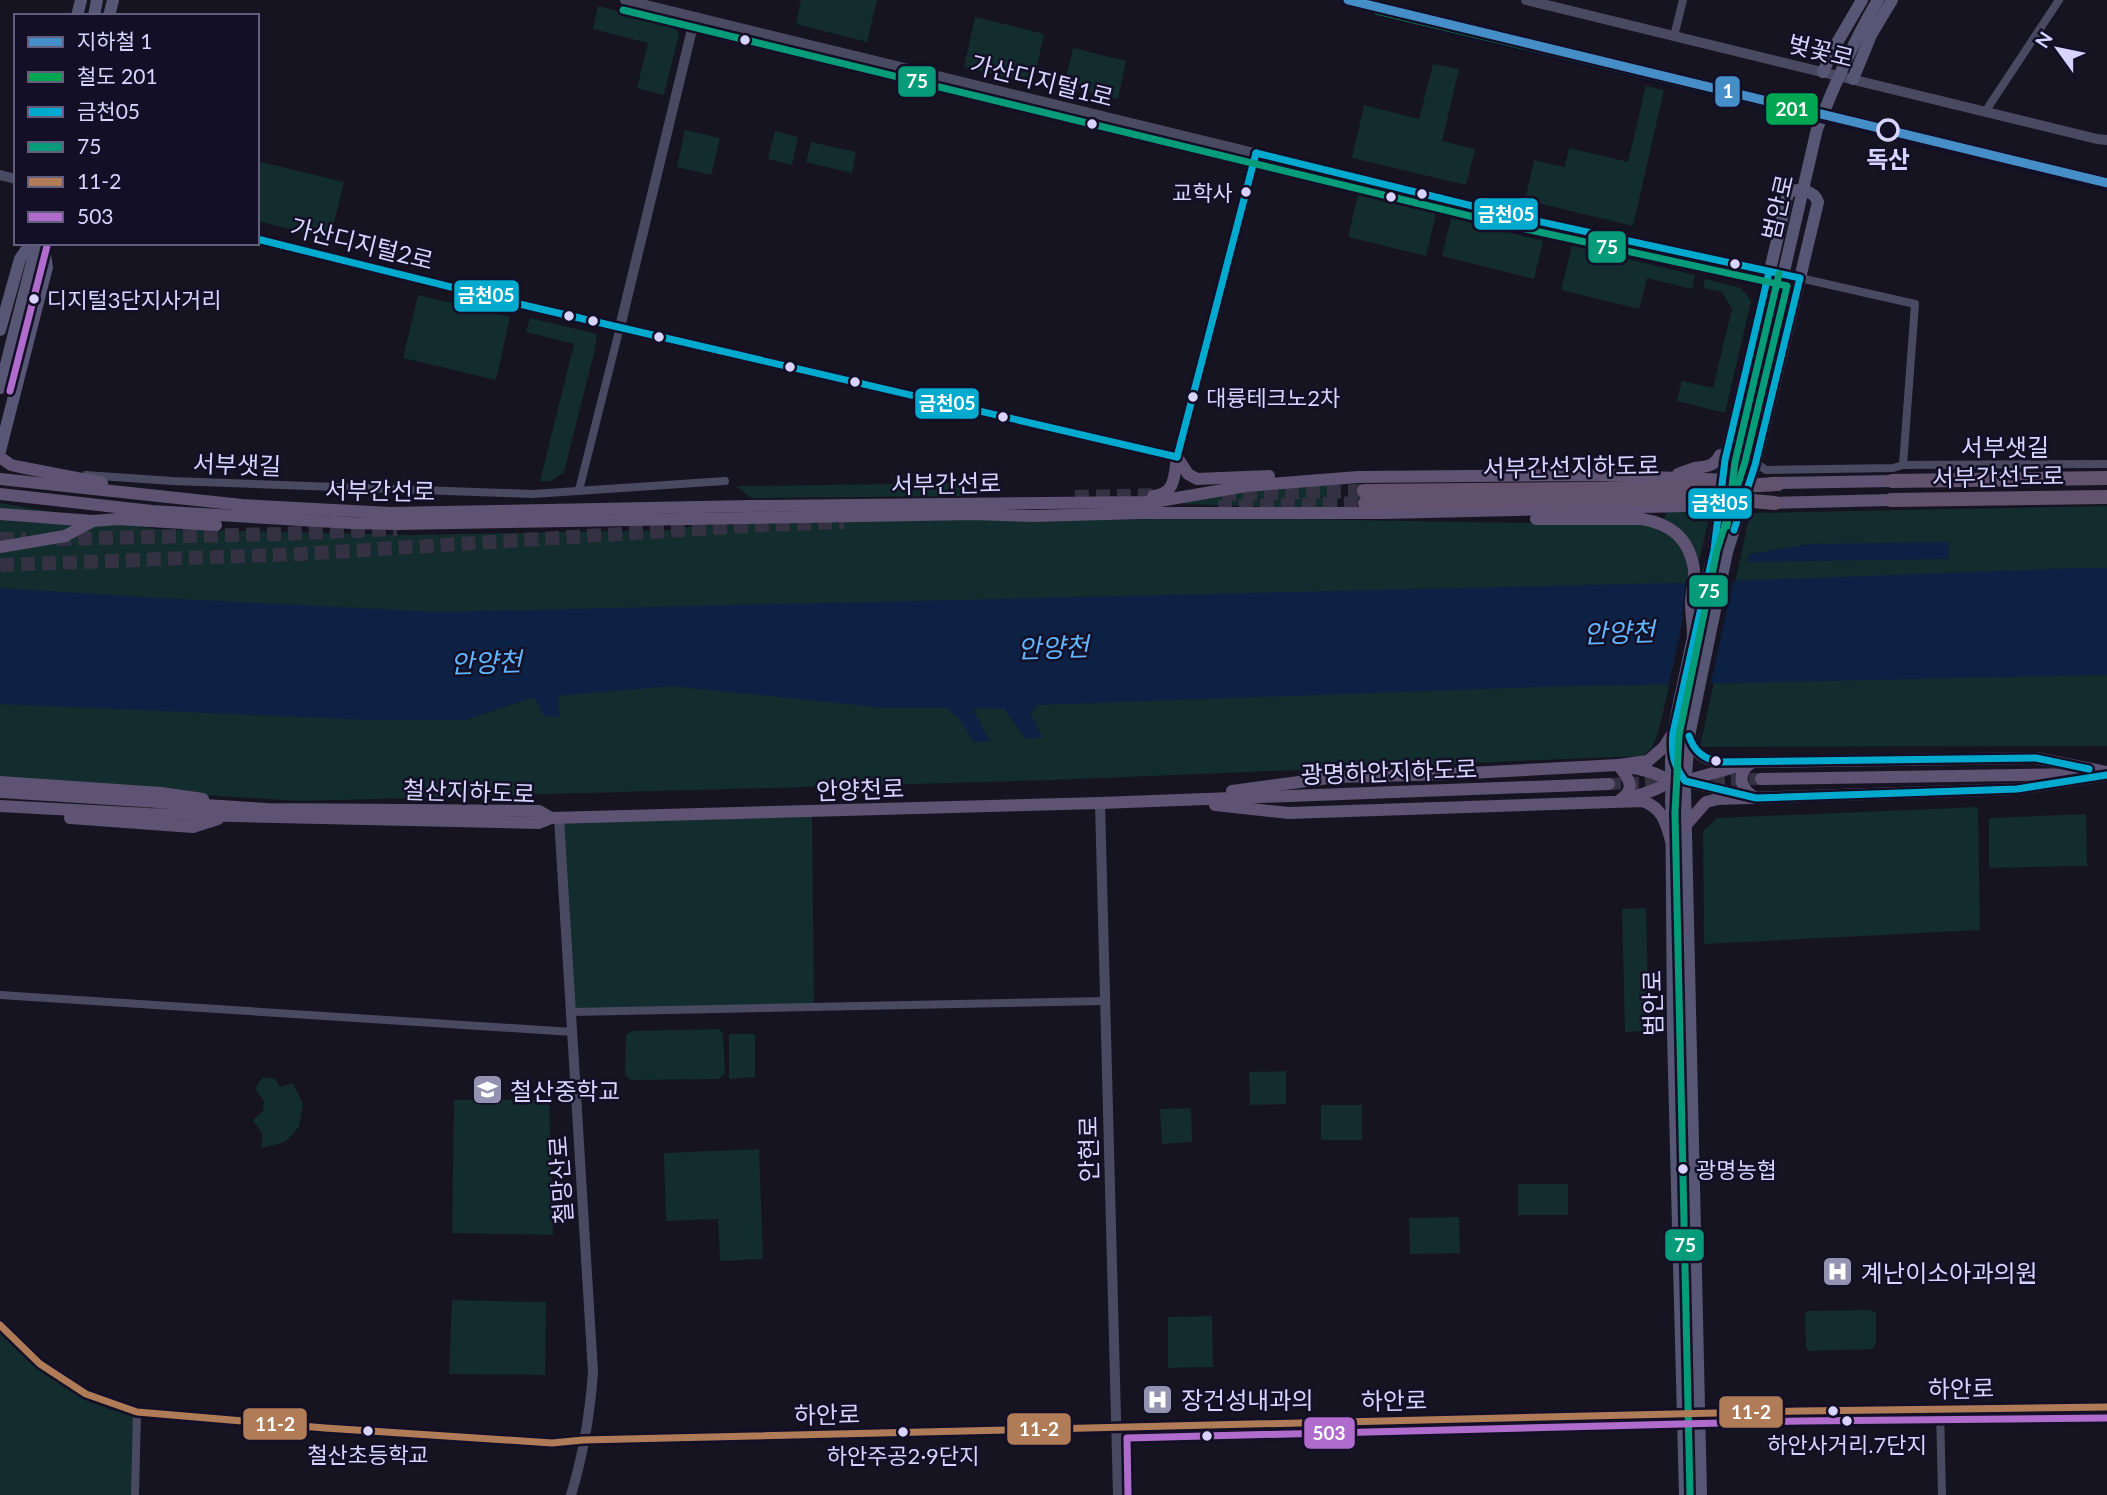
<svg xmlns="http://www.w3.org/2000/svg" width="2107" height="1495" viewBox="0 0 2107 1495" font-family="Lato,'Noto Sans KR',sans-serif">
<style>
.green{fill:#132c2d}
.water{fill:#0d2144}
.pier{fill:#161421}
.lines{fill:none;stroke-linecap:round;stroke-linejoin:round}
.primary-tunnel{stroke:#333142;stroke-width:12;stroke-dasharray:12 6;stroke-linecap:butt}
.trunk-tunnel{stroke:#333142;stroke-width:14;stroke-dasharray:14 7;stroke-linecap:butt}
.minor{stroke:#4a4962;stroke-width:8}
.tertiary{stroke:#4a4962;stroke-width:10}
.secondary{stroke:#575674;stroke-width:12}
.primary{stroke:#5e5373;stroke-width:12}
.trunk{stroke:#62526e;stroke-width:14}
.secondary-bridge{stroke:#575674;stroke-width:12}
.bus-1-casing{stroke:#130f26;stroke-width:12}
.bus-2-casing{stroke:#130f26;stroke-width:12}
.bus-3-casing{stroke:#130f26;stroke-width:12}
.bus-4-casing{stroke:#130f26;stroke-width:12}
.bus-1{stroke:#00a9ce;stroke-width:7}
.bus-2{stroke:#069c7a;stroke-width:7}
.bus-3{stroke:#b07c57;stroke-width:7}
.bus-4{stroke:#b06ccc;stroke-width:7}
.rail-1-casing{stroke:#130f26;stroke-width:14}
.rail-1{stroke:#00a651;stroke-width:9}
.metro-1-casing{stroke:#130f26;stroke-width:14}
.metro-1{stroke:#468ec8;stroke-width:9}
.bus-dot{fill:#d9d4ff;stroke:#130f26;stroke-width:2.5}
.stop-dot{fill:#130f26;stroke:#d9d4ff;stroke-width:3.5}
.labels{text-anchor:middle;dominant-baseline:central;stroke-width:5;stroke-linejoin:round;paint-order:stroke}
.bus-label{font-size:22px;fill:#d9d4ff;stroke:#130f26;text-anchor:start}
.street-label{font-size:24px;fill:#d9d4ff;stroke:#130f26}
.stop-label{font-size:24px;font-weight:bold;fill:#d9d4ff;stroke:#130f26}
.poi-label{font-size:24px;fill:#d9d4ff;stroke:#130f26;text-anchor:start}
.water-label{font-size:26px;font-style:italic;fill:#62b6ff;stroke:#130f26}
.line-badge{stroke:#130f26;stroke-width:2.5}
.badge-label{font-size:19px;text-anchor:middle;font-weight:bold;fill:#fff}
</style>
<rect width="100%" height="100%" fill="#161421"/>
<!-- green -->
<g class="green">
<path d="M801 0H877L867 42 796 24Z"/>
<path d="M598 6 673 24 679 34 664 95 637 88 648 43 593 29Z"/>
<path d="M975 17 1044 34 1033 84 964 67Z"/>
<path d="M1073 48 1126 61 1118 99 1064 86Z"/>
<path d="M1433 64 1459 69 1442 141 1475 149 1466 185 1352 158 1364 105 1419 119Z"/>
<path d="M1646 86 1664 90 1633 226 1525 200 1534 160 1565 167 1569 148 1628 162Z"/>
<path d="M685 130 720 138 711 175 677 167Z"/>
<path d="M775 131 798 137 792 165 768 159Z"/>
<path d="M811 142 856 152 852 173 806 162Z"/>
<path d="M257 161 344 182 330 239 257 221Z"/>
<path d="M1358 195 1436 214 1426 256 1348 237Z"/>
<path d="M1451 218 1543 241 1534 279 1442 256Z"/>
<path d="M1572 246 1695 275 1692 289 1647 278 1639 309 1561 290Z"/>
<path d="M1705 279 1741 288 1751 301 1725 413 1677 401 1682 381 1713 388 1732 309 1722 292 1703 288Z"/>
<path d="M418 295 510 317 496 380 403 358Z"/>
<path d="M530 318 597 334 595 349 564 472 551 481H540L574 344 526 332Z"/>
<path d="M964 483V496L751 498 736 486Z"/>
<path d="M1338 483V509L1185 504V502L1246 491Z"/>
<path d="M0 503 156 529 409 535 672 530 697 525 993 519 1047 522 1068 520 1248 518 1524 523 1641 520 1665 518 1666 512 1711 510 1658 733 1652 748 1643 756 1053 780 302 801 184 794 0 777Z"/>
<path d="M2107 506V746L1700 747 1750 513Z"/>
<path d="M1978 807 1980 930 1704 944 1703 831 1717 818Z"/>
<path d="M812 812 814 1007 571 1012 559 818Z"/>
<path d="M2086 814 2087 866 1989 868V818Z"/>
<path d="M1646 908 1649 1031 1625 1032 1622 909Z"/>
<path d="M719 1029 723 1033 725 1073 719 1079 631 1080 625 1075 626 1035 631 1031Z"/>
<path d="M729 1034H755V1077L729 1079Z"/>
<path d="M1286 1071V1104L1250 1105 1249 1072Z"/>
<path d="M263 1077 275 1079 280 1087 293 1083 303 1104 299 1127 285 1142 262 1148V1133L253 1120 263 1111 264 1101 255 1089Z"/>
<path d="M454 1100H549L553 1235 452 1233Z"/>
<rect x="1321" y="1105" width="41" height="35"/>
<path d="M1191 1108 1192 1142 1162 1144 1160 1109Z"/>
<path d="M759 1149 763 1259 720 1261 718 1219 666 1221 664 1153Z"/>
<rect x="1518" y="1184" width="50" height="31"/>
<path d="M1459 1217 1460 1253 1410 1254 1409 1218Z"/>
<path d="M452 1300 546 1302 545 1375 449 1374Z"/>
<path d="M1871 1310 1876 1313V1344L1872 1349 1809 1351 1806 1348 1805 1314 1808 1311Z"/>
<path d="M1212 1316 1213 1367 1168 1368V1317Z"/>
<path d="M0 1325 86 1394 137 1412 135 1495H0Z"/>
</g>
<!-- water -->
<g class="water">
<path d="M1949 542V559L1747 562 1749 554 1810 544Z"/>
<path d="M2078 568H2107V675L1538 687 1037 705 1031 714 1042 737 1026 739 1004 709 975 708 974 712 990 741 974 742 959 719 947 708H885L671 686 558 696 559 717 544 716 534 697 465 720H370L0 704V588L159 598 439 612 1674 583Z"/>
</g>
<!-- pier -->
<path class="pier" d="M1734 577 1710 687 1668 688 1681 628 1686 579Z"/>
<g class="lines">
<!-- primary-tunnel -->
<g class="primary-tunnel">
<path d="M1695 781 1761 779"/>
<path d="M1609 784 1670 782"/>
</g>
<!-- trunk-tunnel -->
<g class="trunk-tunnel">
<path d="M1222 494 1364 491"/>
<path d="M1075 497 1166 495"/>
<path d="M1218 507 1365 503"/>
<path d="M0 539H26"/>
<path d="M57 539 281 534 397 529"/>
<path d="M0 565 301 554 746 526 844 522"/>
</g>
<!-- minor -->
<g class="minor">
<path d="M1674 36 1683 0"/>
<path d="M1985 112 2059 0"/>
<path d="M1800 278 1915 304 1903 465"/>
<path d="M1722 455 1749 458 1766 470 1893 468 1903 465 2107 464"/>
<path d="M86 475 172 481 533 494 725 481"/>
<path d="M579 490 620 327"/>
<path d="M0 995 572 1032"/>
<path d="M571 1012 1105 1001"/>
<path d="M1940 1409 1942 1495"/>
<path d="M135 1495 137 1412"/>
</g>
<!-- tertiary -->
<g class="tertiary">
<path d="M625 0 1509 215 1800 278"/>
<path d="M1526 0 2097 139 2107 140"/>
<path d="M0 175 16 179"/>
<path d="M257 239 532 307 1177 457 1256 153"/>
<path d="M620 327 695 17"/>
<path d="M1100 803 1118 1495"/>
<path d="M559 818 593 1372C590 1413 583 1456 571 1495"/>
<path d="M0 1325 40 1364 86 1394 137 1412 325 1428 552 1443 583 1440 1801 1411 2107 1407"/>
</g>
<!-- secondary -->
<g class="secondary">
<path d="M77 16 81 0"/>
<path d="M94 16 97 0"/>
<path d="M109 16 113 0"/>
<path d="M1823 72 1834 48 1862 0"/>
<path d="M1853 79 1871 35 1892 0"/>
<path d="M1761 309 1788 193C1797 187 1814 190 1818 202L1791 316"/>
<path d="M0 330 20 259 31 243"/>
<path d="M0 388 37 243"/>
<path d="M0 451 47 267 43 243"/>
<path d="M1685 1495 1673 1034 1671 762C1672 726 1682 691 1689 656 1699 609 1709 562 1727 517"/>
<path d="M1701 1495 1685 789 1689 736 1727 552V544"/>
</g>
<!-- primary -->
<g class="primary">
<path d="M0 457 11 465 20 467 102 483"/>
<path d="M1177 457 1188 474 1197 479 1269 476"/>
<path d="M1678 474C1684 472 1689 470 1695 468 1707 466 1714 467 1720 455"/>
<path d="M0 479 242 505 390 513 751 506 1154 502 1246 486 1358 477 1596 475 1732 480"/>
<path d="M1771 483 1892 481"/>
<path d="M0 494 152 511 352 523 398 524 974 514 1034 516 1142 513H1384L1729 505"/>
<path d="M1153 496C1176 494 1174 476 1177 457"/>
<path d="M1765 503 1891 500"/>
<path d="M0 514 93 521 117 519 216 525"/>
<path d="M1536 519H1642C1671 524 1689 538 1694 569 1695 580 1691 592 1691 603 1691 614 1693 625 1693 636"/>
<path d="M0 547 65 536 93 521"/>
<path d="M1689 736C1695 757 1710 762 1730 763"/>
<path d="M1671 751 1680 774 1685 781 1735 793"/>
<path d="M1753 762C1735 772 1740 790 1756 798"/>
<path d="M1618 765C1628 777 1637 789 1621 799"/>
<path d="M1629 767C1659 773 1669 775 1685 803"/>
<path d="M1761 779 2079 774"/>
<path d="M0 782 161 793 203 799"/>
<path d="M1232 791 1336 777 1451 774 1618 765 1648 761 1664 747 1673 733"/>
<path d="M0 792 267 809 539 811 551 818"/>
<path d="M1632 797C1662 789 1669 785 1687 759"/>
<path d="M1671 801 1685 781 1753 762 2036 758 2107 772"/>
<path d="M1215 805 1289 813 1643 801C1662 808 1666 822 1671 841"/>
<path d="M0 806 149 814 539 823 551 818 1100 803 1609 784"/>
<path d="M70 818 193 827 218 819"/>
<path d="M1685 826 1706 802 1718 799 2017 789 2106 775"/>
</g>
<!-- trunk -->
<g class="trunk">
<path d="M1892 481 2107 478"/>
<path d="M1364 491 1706 488 1778 484"/>
<path d="M1891 500 2107 497"/>
<path d="M1365 503 1708 497 1775 503"/>
</g>
<!-- secondary-bridge -->
<g class="secondary-bridge">
<path d="M1727 517 1817 129C1835 83 1853 42 1878 0"/>
<path d="M1714 550 1725 460 1761 309"/>
<path d="M1727 552 1755 465 1791 316"/>
</g>
<defs>
<g id="bus-1">
<path d="M1256 153 1509 215 1800 278 1755 465 1734 530"/>
<path d="M257 239 532 307 1177 457"/>
<path d="M1769 272 1725 460 1714 550 1673 733C1671 752 1673 765 1685 781L1756 798 2017 789 2107 775"/>
<path d="M1177 457 1256 153"/>
<path d="M1689 736C1694 751 1703 758 1718 762L2036 758 2089 769"/>
</g>
<g id="bus-2">
<path d="M623 10 1507 225 1787 286 1745 462 1717 550 1679 735 1675 813 1690 1495"/>
<path d="M1727 526 1735 462 1779 274"/>
</g>
<path id="bus-3" d="M0 1325 40 1364 86 1394 137 1412 325 1428 552 1443 583 1440 1801 1411 2107 1407"/>
<g id="bus-4">
<path d="M10 391 47 246"/>
<path d="M1128 1495 1127 1438 1801 1421 2107 1418"/>
</g>
</defs>
<!-- bus-1 casing -->
<use href="#bus-1" class="bus-1-casing"/>
<!-- bus-2 casing -->
<use href="#bus-2" class="bus-2-casing"/>
<!-- bus-3 casing -->
<use href="#bus-3" class="bus-3-casing"/>
<!-- bus-4 casing -->
<use href="#bus-4" class="bus-4-casing"/>
<!-- bus-1 -->
<use href="#bus-1" class="bus-1"/>
<!-- bus-2 -->
<use href="#bus-2" class="bus-2"/>
<!-- bus-3 -->
<use href="#bus-3" class="bus-3"/>
<!-- bus-4 -->
<use href="#bus-4" class="bus-4"/>
<defs>
<path id="rail-1" d="M1377 10 2105 184"/>
</defs>
<!-- rail-1 casing -->
<use href="#rail-1" class="rail-1-casing"/>
<!-- rail-1 -->
<use href="#rail-1" class="rail-1"/>
<defs>
<path id="metro-1" d="M1348 0 2107 183"/>
</defs>
<!-- metro-1 casing -->
<use href="#metro-1" class="metro-1-casing"/>
<!-- metro-1 -->
<use href="#metro-1" class="metro-1"/>
</g>
<!-- icons -->
<defs>
<symbol id="school-square" viewBox="-11 -11 22 22"><rect x="-9" y="-9" width="18" height="18" rx="4" fill="#9591b1" stroke="#130f26"/><path d="M0-5L7-2L0 1L-7-2ZM-4 1L0 2.5L4 1V4Q0 6-4 4Z" fill="#fff"/></symbol>
<symbol id="hospital-square" viewBox="-11 -11 22 22"><rect x="-9" y="-9" width="18" height="18" rx="4" fill="#9591b1" stroke="#130f26"/><path d="M-5-5h3v3.5h4V-5h3V5h-3V1.5h-4V5h-3Z" fill="#fff"/></symbol>
</defs>
<g fill-rule="evenodd">
<use href="#school-square" x="470" y="1072" width="35" height="35"/>
<use href="#hospital-square" x="1820" y="1254" width="35" height="35"/>
<use href="#hospital-square" x="1140" y="1382" width="35" height="35"/>
</g>
<!-- markers -->
<g class="bus-dot">
<circle cx="745" cy="40" r="6"/>
<circle cx="1092" cy="124" r="6"/>
<circle cx="1246" cy="192" r="6"/>
<circle cx="1422" cy="194" r="6"/>
<circle cx="1391" cy="197" r="6"/>
<circle cx="1735" cy="264" r="6"/>
<circle cx="34" cy="299" r="6"/>
<circle cx="569" cy="316" r="6"/>
<circle cx="593" cy="321" r="6"/>
<circle cx="659" cy="337" r="6"/>
<circle cx="790" cy="367" r="6"/>
<circle cx="855" cy="382" r="6"/>
<circle cx="1193" cy="397" r="6"/>
<circle cx="1003" cy="417" r="6"/>
<circle cx="1716" cy="761" r="6"/>
<circle cx="1683" cy="1169" r="6"/>
<circle cx="1833" cy="1411" r="6"/>
<circle cx="1847" cy="1421" r="6"/>
<circle cx="368" cy="1431" r="6"/>
<circle cx="903" cy="1432" r="6"/>
<circle cx="1207" cy="1436" r="6"/>
</g>
<circle class="stop-dot" cx="1888" cy="130" r="10"/>
<g class="labels">
<!-- bus labels -->
<g class="bus-label">
<text x="1233" y="192" text-anchor="end">교학사</text>
<text x="47" y="299">디지털3단지사거리</text>
<text x="1206" y="397">대륭테크노2차</text>
<text x="1696" y="1169">광명농협</text>
<text x="1847" y="1444" text-anchor="middle">하안사거리.7단지</text>
<text x="368" y="1454" text-anchor="middle">철산초등학교</text>
<text x="903" y="1455" text-anchor="middle">하안주공2·9단지</text>
</g>
<!-- street labels -->
<g class="street-label">
<text transform="translate(1821 50) rotate(14)">벚꽃로</text>
<text transform="translate(1042 80) rotate(14)">가산디지털1로</text>
<text transform="translate(1777 207) rotate(-77)">범안로</text>
<text transform="translate(362 243) rotate(14)">가산디지털2로</text>
<text x="2005" y="446">서부샛길</text>
<text transform="translate(237 464) rotate(2)">서부샛길</text>
<text transform="translate(1571 466) rotate(-1)">서부간선지하도로</text>
<text transform="translate(1998 476) rotate(-1)">서부간선도로</text>
<text transform="translate(946 483) rotate(-1)">서부간선로</text>
<text transform="translate(380 490) rotate(1)">서부간선로</text>
<text transform="translate(1389 771) rotate(-2)">광명하안지하도로</text>
<text transform="translate(860 789) rotate(-2)">안양천로</text>
<text transform="translate(469 791) rotate(2)">철산지하도로</text>
<text transform="translate(1652 1003) rotate(-91)">범안로</text>
<text transform="translate(1088 1149) rotate(-91)">안현로</text>
<text transform="translate(560 1180) rotate(-94)">철망산로</text>
<text transform="translate(1961 1388) rotate(-1)">하안로</text>
<text transform="translate(1394 1400) rotate(-1)">하안로</text>
<text transform="translate(827 1414) rotate(-1)">하안로</text>
</g>
<!-- stop labels -->
<g class="stop-label">
<text x="1888" y="158">독산</text>
</g>
<!-- poi labels -->
<g class="poi-label">
<text x="510" y="1090">철산중학교</text>
<text x="1861" y="1272">계난이소아과의원</text>
<text x="1181" y="1399">장건성내과의</text>
</g>
<!-- water labels -->
<g class="water-label">
<text transform="translate(1619 632) rotate(-2)">안양천</text>
<text transform="translate(1053 647) rotate(-2)">안양천</text>
<text transform="translate(486 662) rotate(-2)">안양천</text>
</g>
</g>
<g class="line-badge">
<rect x="897" y="65" width="40" height="33" rx="7" fill="#069c7a"/>
<rect x="1714" y="75" width="27" height="33" rx="7" fill="#468ec8"/>
<rect x="1765" y="92" width="54" height="34" rx="7" fill="#00a651"/>
<rect x="1473" y="197" width="66" height="34" rx="7" fill="#00a9ce"/>
<rect x="1587" y="230" width="40" height="34" rx="7" fill="#069c7a"/>
<rect x="453" y="279" width="67" height="34" rx="7" fill="#00a9ce"/>
<rect x="914" y="387" width="66" height="33" rx="7" fill="#00a9ce"/>
<rect x="1687" y="487" width="66" height="33" rx="7" fill="#00a9ce"/>
<rect x="1688" y="574" width="41" height="34" rx="7" fill="#069c7a"/>
<rect x="1664" y="1228" width="41" height="34" rx="7" fill="#069c7a"/>
<rect x="1718" y="1395" width="66" height="34" rx="7" fill="#b07c57"/>
<rect x="242" y="1407" width="66" height="34" rx="7" fill="#b07c57"/>
<rect x="1006" y="1412" width="66" height="34" rx="7" fill="#b07c57"/>
<rect x="1303" y="1416" width="53" height="34" rx="7" fill="#b06ccc"/>
</g>
<g class="badge-label">
<text x="917" y="88">75</text>
<text x="1728" y="98">1</text>
<text x="1792" y="116">201</text>
<text x="1506" y="221">금천05</text>
<text x="1607" y="254">75</text>
<text x="486" y="302">금천05</text>
<text x="947" y="410">금천05</text>
<text x="1720" y="510">금천05</text>
<text x="1709" y="598">75</text>
<text x="1685" y="1252">75</text>
<text x="1751" y="1419">11-2</text>
<text x="275" y="1431">11-2</text>
<text x="1039" y="1436">11-2</text>
<text x="1329" y="1440">503</text>
</g>
<!-- legend -->
<rect x="14" y="14" width="245" height="231" fill="#130f26" stroke="#625e7d" stroke-width="2"/>
<rect x="28" y="37" width="35" height="10" fill="#468ec8" stroke="#625e7d" stroke-width="2"/>
<text x="77" y="49" font-size="21" fill="#d9d4ff">지하철 1</text>
<rect x="28" y="72" width="35" height="10" fill="#00a651" stroke="#625e7d" stroke-width="2"/>
<text x="77" y="84" font-size="21" fill="#d9d4ff">철도 201</text>
<rect x="28" y="107" width="35" height="10" fill="#00a9ce" stroke="#625e7d" stroke-width="2"/>
<text x="77" y="119" font-size="21" fill="#d9d4ff">금천05</text>
<rect x="28" y="142" width="35" height="10" fill="#069c7a" stroke="#625e7d" stroke-width="2"/>
<text x="77" y="154" font-size="21" fill="#d9d4ff">75</text>
<rect x="28" y="177" width="35" height="10" fill="#b07c57" stroke="#625e7d" stroke-width="2"/>
<text x="77" y="189" font-size="21" fill="#d9d4ff">11-2</text>
<rect x="28" y="212" width="35" height="10" fill="#b06ccc" stroke="#625e7d" stroke-width="2"/>
<text x="77" y="224" font-size="21" fill="#d9d4ff">503</text>
<!-- north arrow -->
<g transform="translate(2058 49) rotate(303)" stroke="#130f26" stroke-width="5" paint-order="stroke">
<path d="M0-5L12 26L0 18L-12 26Z" fill="#d9d4ff"/>
<text y="-10" font-size="19" font-weight="bold" text-anchor="middle" fill="#d9d4ff">N</text>
</g>
</svg>
